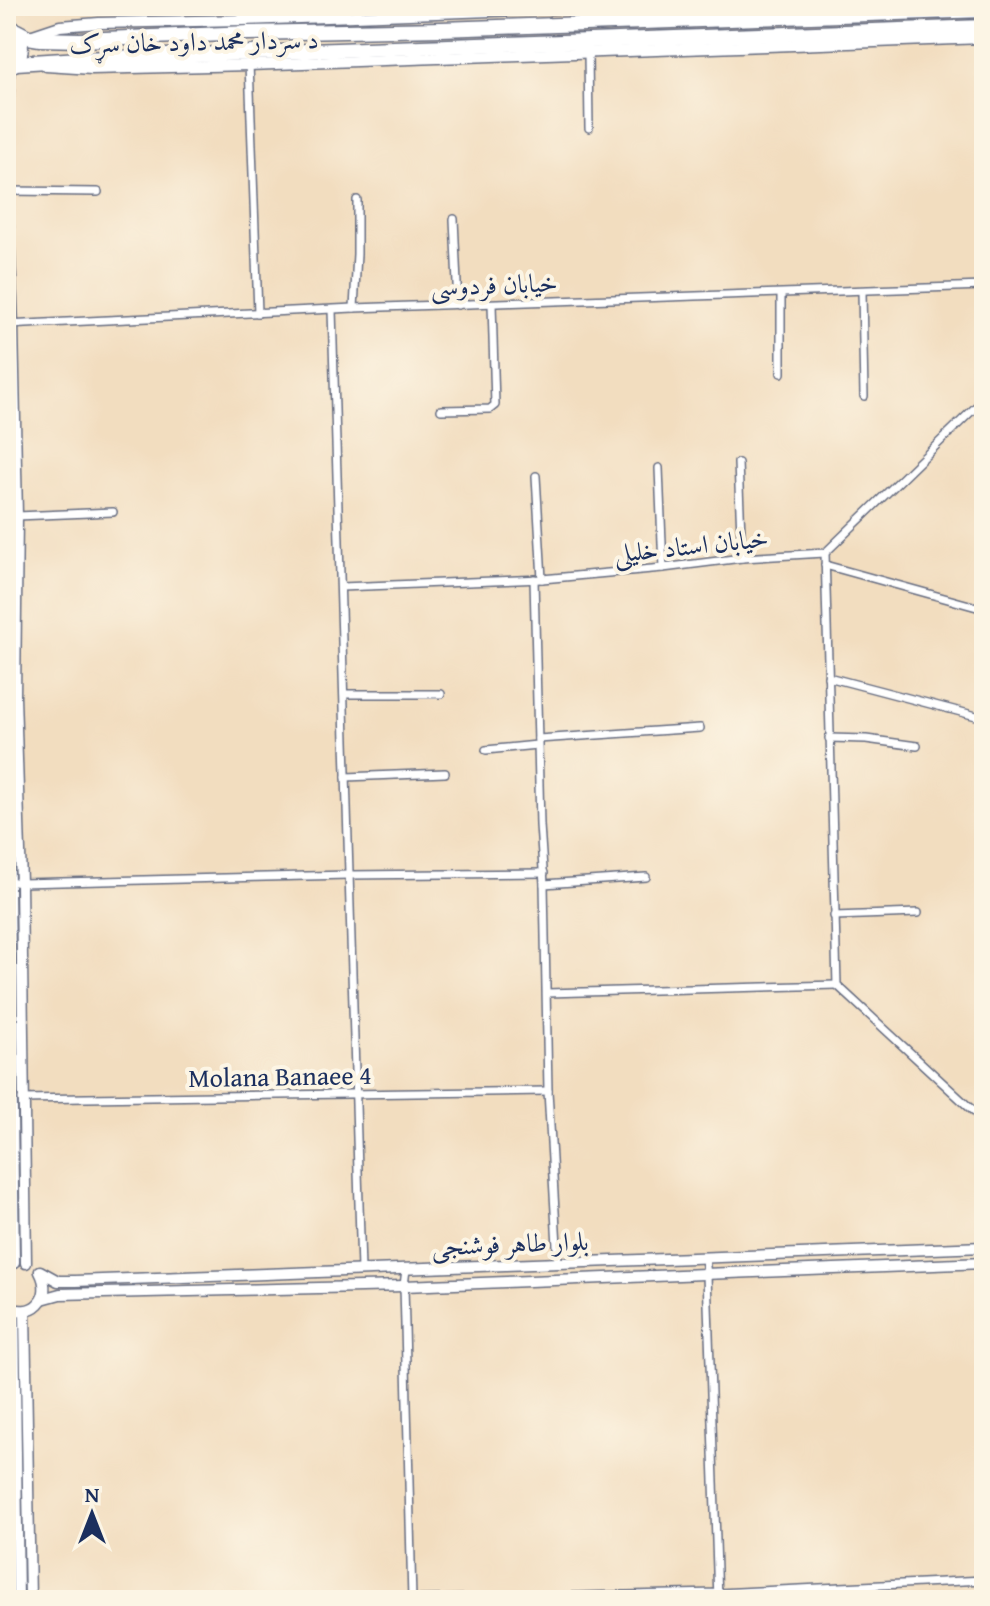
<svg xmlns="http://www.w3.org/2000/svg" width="990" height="1606" viewBox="0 0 990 1606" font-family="'Gentium Book Plus',Amiri,serif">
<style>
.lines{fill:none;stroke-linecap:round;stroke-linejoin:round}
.street-casing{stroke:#666c80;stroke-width:10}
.secondary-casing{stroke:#666c80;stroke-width:13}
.highway-casing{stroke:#666c80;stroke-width:17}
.street{stroke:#fff;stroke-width:7}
.secondary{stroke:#fff;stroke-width:10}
.highway{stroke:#fff;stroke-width:14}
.labels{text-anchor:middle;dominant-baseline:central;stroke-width:8;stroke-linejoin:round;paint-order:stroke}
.street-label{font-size:26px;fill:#1b2f5e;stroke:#fcf5e5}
</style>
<rect width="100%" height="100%" fill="#fcf5e5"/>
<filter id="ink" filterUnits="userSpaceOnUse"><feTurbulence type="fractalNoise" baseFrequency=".0125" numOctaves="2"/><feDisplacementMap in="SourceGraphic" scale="16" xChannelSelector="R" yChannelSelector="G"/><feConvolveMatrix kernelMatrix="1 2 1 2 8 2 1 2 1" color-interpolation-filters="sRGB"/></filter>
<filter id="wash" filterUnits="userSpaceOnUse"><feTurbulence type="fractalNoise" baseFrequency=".006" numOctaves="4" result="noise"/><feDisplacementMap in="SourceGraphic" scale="32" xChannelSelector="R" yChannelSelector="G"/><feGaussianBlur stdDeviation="1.8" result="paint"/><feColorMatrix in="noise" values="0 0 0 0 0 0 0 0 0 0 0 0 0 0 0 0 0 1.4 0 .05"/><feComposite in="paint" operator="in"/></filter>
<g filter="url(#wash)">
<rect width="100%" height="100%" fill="#f2ddbf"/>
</g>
<g filter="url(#ink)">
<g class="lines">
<defs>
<g id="street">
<path d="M588 53 589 128"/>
<path d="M249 63 258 313"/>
<path d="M7 191 98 192"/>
<path d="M454 219 458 305"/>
<path d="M862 291 864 396"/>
<path d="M781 294V373"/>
<path d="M354 308 357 254V200"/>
<path d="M332 310 361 1270"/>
<path d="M6 325 354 308 984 286"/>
<path d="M441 410 490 409 495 405 492 304"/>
<path d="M738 463 742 558"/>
<path d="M659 468 663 568"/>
<path d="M536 476 542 579"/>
<path d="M17 516 113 512"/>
<path d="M825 553 837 985 984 1121"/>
<path d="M825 565 984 609"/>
<path d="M534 579 540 825 544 884 548 1091 558 1263"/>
<path d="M341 587 542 579 663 568 742 558 825 553 984 399"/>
<path d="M828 677 984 718"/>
<path d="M344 694H441"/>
<path d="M829 738 866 739 917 746"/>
<path d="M538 739 700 728"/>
<path d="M486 750 537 745"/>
<path d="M346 777 445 773"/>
<path d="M8 881 21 883 349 875 544 873"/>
<path d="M544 884 646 877"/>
<path d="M834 916 918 913"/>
<path d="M547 993 837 985"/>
<path d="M22 1099 548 1091"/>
<path d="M705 1258 707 1275 718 1600"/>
<path d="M406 1269 404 1286 412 1600"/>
<path d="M399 1600 718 1593 984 1580"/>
</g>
<g id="secondary">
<path d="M6 11 7 6"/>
<path d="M30 36 60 26 99 23 243 20 633 6"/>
<path d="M46 66 92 69 249 65 984 38"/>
<path d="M9 68 7 191 13 324 17 516 15 697 21 883 26 1263"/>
<path d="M6 665 14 1263"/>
<path d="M40 1271 58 1281H75L984 1247"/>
<path d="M42 1299 60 1294 404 1286 984 1263"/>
<path d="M6 1306C32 1320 54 1298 40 1272"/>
<path d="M14 1310 18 1600"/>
<path d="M25 1311 30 1600"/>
</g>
<g id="highway">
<path d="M13 29 28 37 40 39 80 40 249 33 441 29 984 10"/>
<path d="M16 63 80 59 984 27"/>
<path d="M6 70C23 60 26 42 12 28"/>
</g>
</defs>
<!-- street casing -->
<use href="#street" class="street-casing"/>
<!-- secondary casing -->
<use href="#secondary" class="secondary-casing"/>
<!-- highway casing -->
<use href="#highway" class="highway-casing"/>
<!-- street -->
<use href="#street" class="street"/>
<!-- secondary -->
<use href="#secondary" class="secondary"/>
<!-- highway -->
<use href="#highway" class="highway"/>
</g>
</g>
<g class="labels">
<!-- street labels -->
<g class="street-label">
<text transform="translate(194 41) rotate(-1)">د سردار محمد داود خان سړک</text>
<text transform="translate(494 284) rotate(-2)">خیابان فردوسی</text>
<text transform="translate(691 545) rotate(-6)">خیابان استاد خلیلی</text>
<text transform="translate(280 1076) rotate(-1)">Molana Banaee 4</text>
<text transform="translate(510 1243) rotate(-2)">بلوار طاهر فوشنجی</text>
</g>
</g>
<!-- margin -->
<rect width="990" height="1606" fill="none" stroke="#fcf5e5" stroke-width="32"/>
<!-- north arrow -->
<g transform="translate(92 1514)" stroke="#fcf5e5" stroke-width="6" paint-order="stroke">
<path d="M0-6L14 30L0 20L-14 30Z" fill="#1b2f5e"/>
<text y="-12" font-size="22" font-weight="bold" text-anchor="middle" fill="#1b2f5e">N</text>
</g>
</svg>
